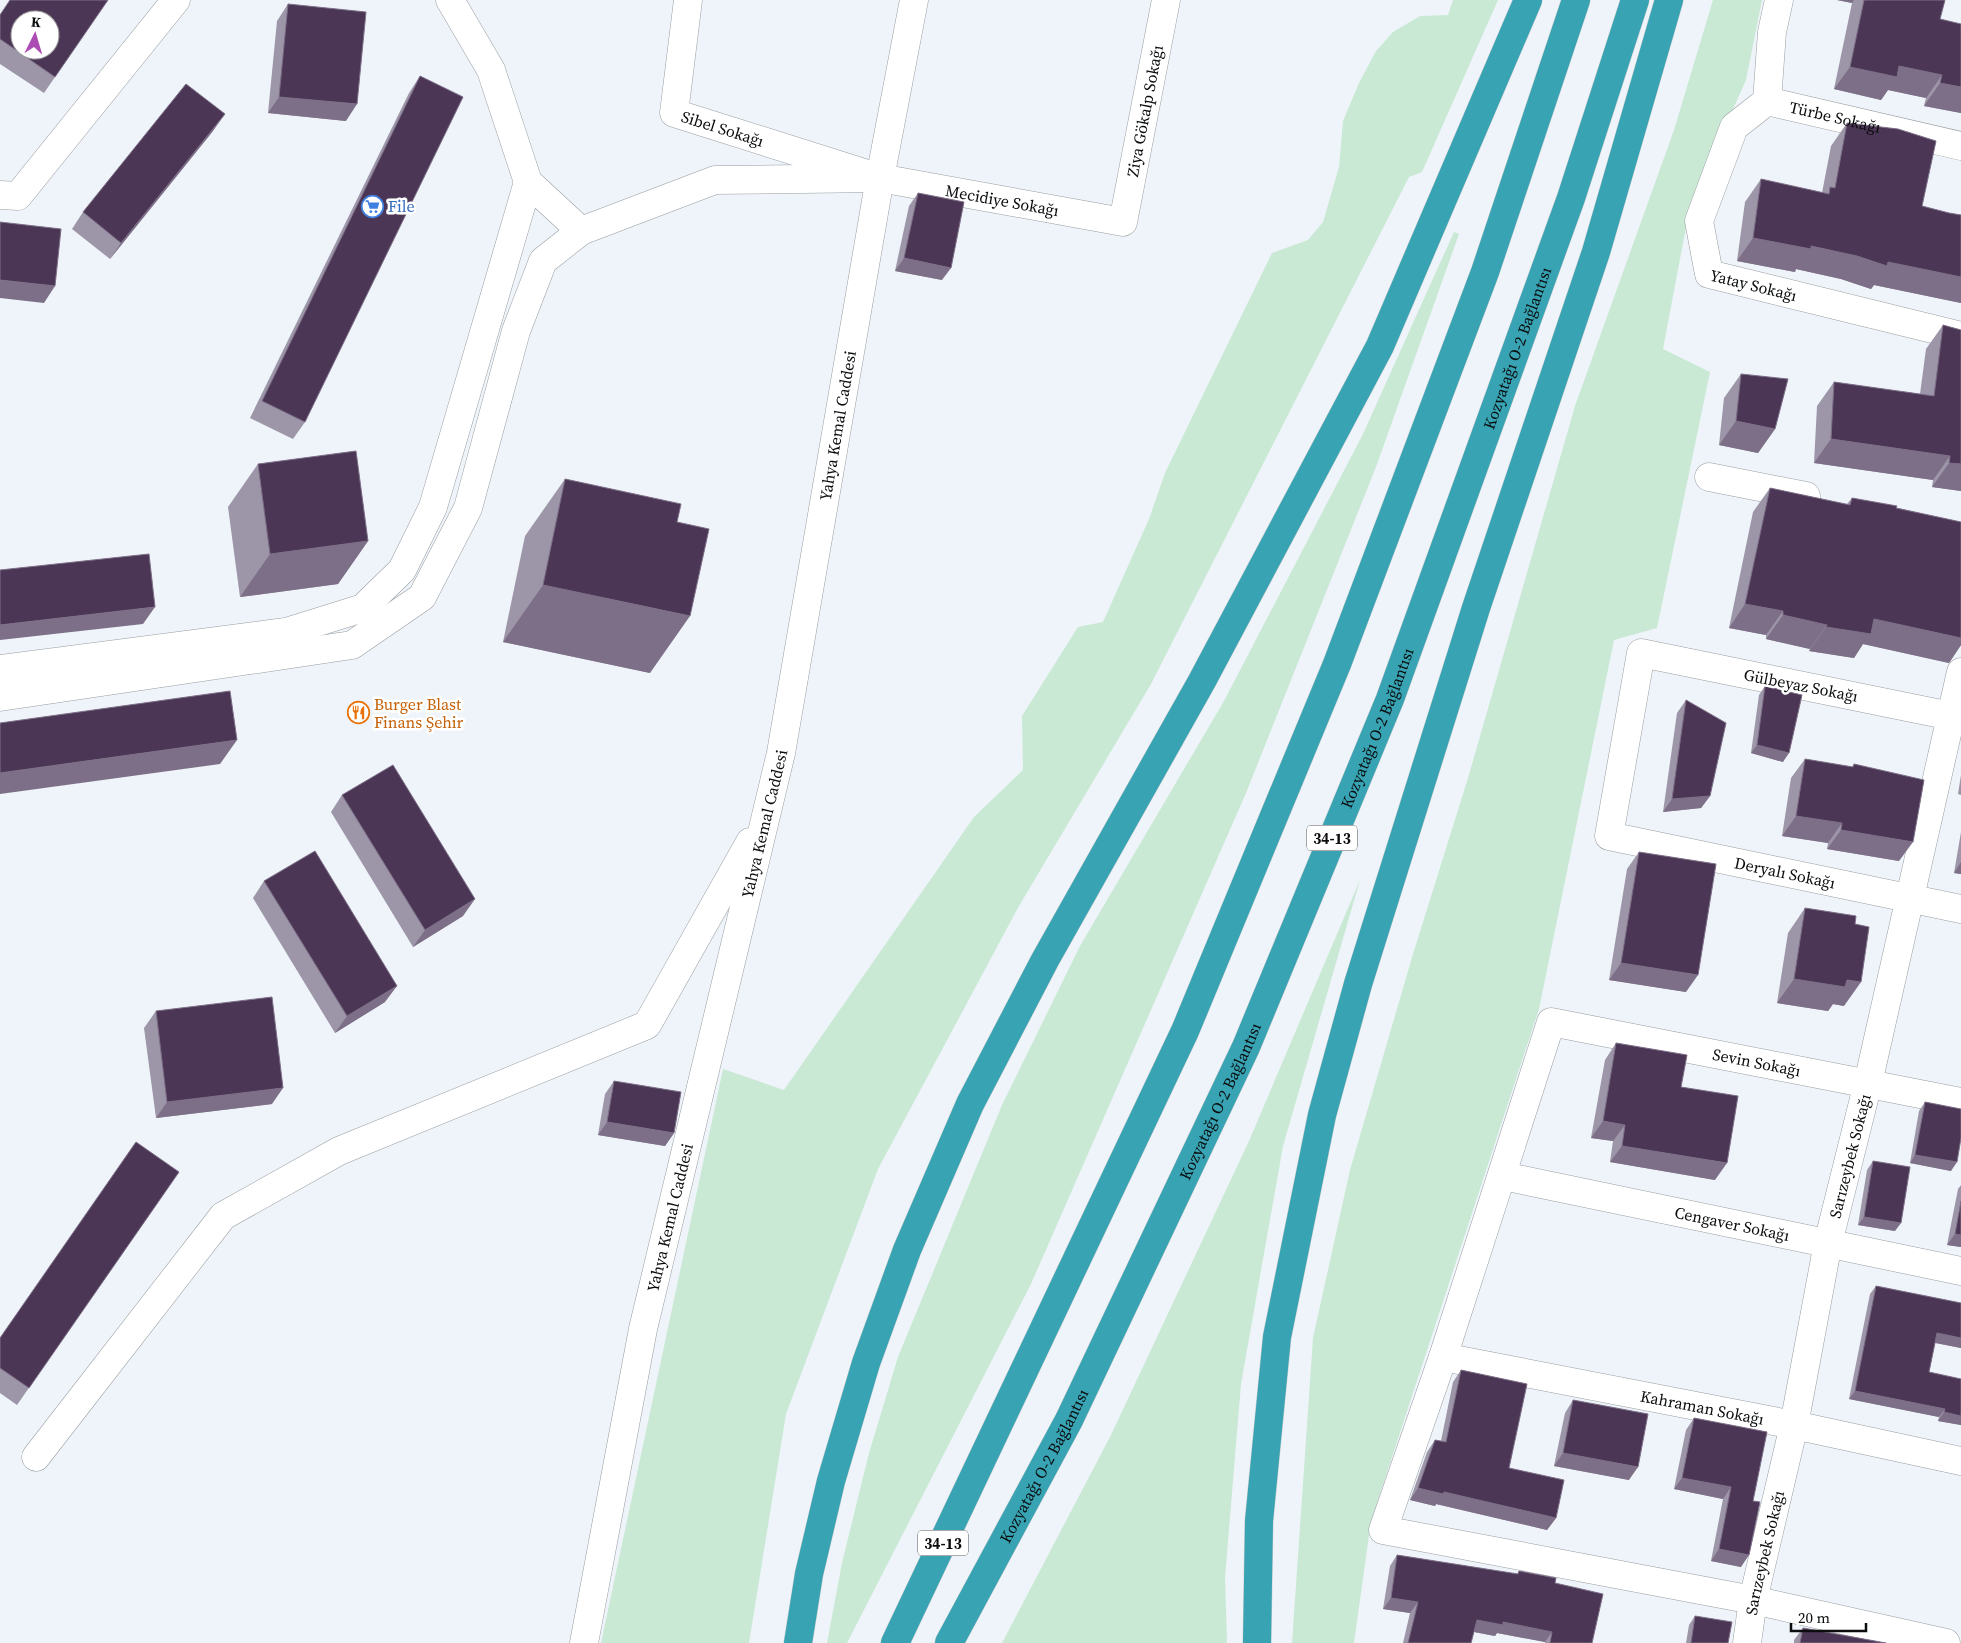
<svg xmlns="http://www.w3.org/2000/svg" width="1961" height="1643" viewBox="0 0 1961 1643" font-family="'Source Serif 4',serif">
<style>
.green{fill:#c9e9d4}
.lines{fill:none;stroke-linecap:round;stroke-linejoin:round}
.minor-casing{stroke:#989da1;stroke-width:29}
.highway-casing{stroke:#cececf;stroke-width:29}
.minor{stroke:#fff;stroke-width:28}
.highway{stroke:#37a3b3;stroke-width:28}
.wall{fill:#9d95a8}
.shaded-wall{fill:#7d6f87}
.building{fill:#4c3656;stroke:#7d6f87;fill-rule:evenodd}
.labels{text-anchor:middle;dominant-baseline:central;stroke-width:5;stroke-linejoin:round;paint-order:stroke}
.shield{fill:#fff;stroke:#545556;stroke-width:1}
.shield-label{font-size:15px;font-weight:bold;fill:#0a0c0d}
.street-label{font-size:16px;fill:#0a0c0d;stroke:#fff}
.shop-label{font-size:16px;fill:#366cbe;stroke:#fff;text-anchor:start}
.food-label{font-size:16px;fill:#c56008;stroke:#fff;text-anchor:start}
</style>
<rect width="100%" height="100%" fill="#eef4f9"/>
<!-- green -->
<g class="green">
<path d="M1453 0H1498L1422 172 1409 177 1151 684 1019 906 878 1169 786 1414 749 1643H601L723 1069 784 1090 974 817 1023 770 1022 716 1078 627 1103 622 1149 519 1165 473 1272 253 1308 240 1323 222 1339 167 1343 121 1359 83 1376 51 1393 32 1420 16 1448 15Z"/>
<path d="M1713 0H1762L1746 80 1690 206 1663 349 1710 372 1657 628 1614 640 1539 1009 1371 1521 1354 1643H1292L1313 1338 1350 1170 1413 954 1468 778 1575 406 1674 130Z"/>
<path d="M1454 232 1459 234 1376 467 1246 793 1031 1284 847 1643H827L842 1563 869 1453 898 1357 1002 1105 1080 946 1224 701 1363 434Z"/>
<path d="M1360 880 1283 1146 1241 1384 1225 1578 1227 1643H1002L1111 1435 1249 1141Z"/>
</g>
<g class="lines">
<defs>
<g id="minor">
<path d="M450 0 491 70 528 182 581 231"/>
<path id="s1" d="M688 0 674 113 880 178 1123 222 1166 0"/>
<path id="s2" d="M1767 101 1734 127 1699 221 1709 274 1961 336"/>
<path id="s3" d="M1767 101 1961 146"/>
<path d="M1767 101 1772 32 1779 0"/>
<path d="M0 195 18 196 176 0"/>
<path d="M1709 477 1806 496"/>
<path d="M0 669 286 632 363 608 402 570 433 507 528 182"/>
<path d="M0 697 352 645 422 597 468 508 516 331 543 261 581 231 715 180 880 178"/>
<path id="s4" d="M1961 718 1641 653 1609 836 1961 909"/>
<path id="s5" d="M1503 1176 1961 1271"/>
<path id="s6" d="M1443 1357 1794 1425 1961 1461"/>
<path d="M36 1457 223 1216 339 1151 647 1025 750 842"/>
<path id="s7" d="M584 1643 643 1329 781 753 880 178 914 0"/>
<path id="s8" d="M1747 1643 1753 1600 1794 1425 1828 1243 1868 1083 1961 672"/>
<path id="s9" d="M1946 1643 1753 1600 1383 1530 1443 1357 1551 1022 1961 1102"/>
</g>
<g id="highway">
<path d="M798 1643 809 1574 831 1481 866 1363 907 1250 970 1104 1045 960 1202 681 1380 346 1528 0"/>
<path d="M895 1643 1185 1031 1337 664 1485 272 1576 0"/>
<path id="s10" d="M949 1643 1069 1420 1246 1047 1390 699 1571 198 1635 0"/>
<path d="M1257 1643 1259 1521 1277 1337 1322 1115 1358 984 1476 608 1596 252 1669 0"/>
</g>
</defs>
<!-- minor casing -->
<use href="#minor" class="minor-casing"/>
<!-- highway casing -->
<use href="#highway" class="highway-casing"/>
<!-- minor -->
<use href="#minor" class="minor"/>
<!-- highway -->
<use href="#highway" class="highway"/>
</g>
<!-- wall -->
<g class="wall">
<path d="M108 0 44 93 0 64V14Z"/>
<path d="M1837 0H1945L1940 19 1961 113 1924 106 1926 98 1888 90 1881 100 1834 89 1852 3Z"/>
<path d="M288 4 346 121 268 113 277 21Z"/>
<path d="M420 76 305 422 293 439 250 418 409 93Z"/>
<path d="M1847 123 1922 206 1949 213 1961 215V213V303L1874 285 1871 289 1841 279 1796 269 1795 272 1737 261 1745 202 1761 179 1822 193 1831 146Z"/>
<path d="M213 131 110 259 72 229 83 212Z"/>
<path d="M918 193 942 280 895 271 909 206Z"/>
<path d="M1943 325 1961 491 1932 487 1933 480 1814 463 1817 406 1834 382 1920 394 1926 349Z"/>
<path d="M1741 374 1775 429 1758 453 1719 445 1724 398Z"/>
<path d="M258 464 368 541 338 584 240 597 228 507Z"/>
<path d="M565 479 650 673 503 642 525 536Z"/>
<path d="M1770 488 1847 504 1852 498 1961 522V645L1949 663 1863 644 1854 658 1809 651 1810 649 1766 639V635L1729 628 1753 512Z"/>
<path d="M1765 686 1783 762 1751 753 1759 695Z"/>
<path d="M1686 700 1710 796 1701 808 1663 812 1677 713Z"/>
<path d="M1805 759 1852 767 1854 764 1899 861 1827 849 1828 843 1782 836 1791 778Z"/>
<path d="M1961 775V795L1958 794Z"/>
<path d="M342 795 463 916 413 947 331 812Z"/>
<path d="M1961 832V874L1954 873Z"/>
<path d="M1639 852 1686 992 1609 980 1627 869Z"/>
<path d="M264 881 385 1002 335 1033 253 898Z"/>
<path d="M1805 908 1844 1006 1833 1004 1828 1011 1777 1003 1788 933Z"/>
<path d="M156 1011 272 1104 156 1118 144 1028Z"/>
<path d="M1616 1043 1681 1087 1715 1180 1610 1162 1613 1141 1591 1138 1605 1060Z"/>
<path d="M614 1081 674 1133 665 1146 598 1135 605 1094Z"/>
<path d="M1925 1102 1951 1171 1910 1163 1919 1111Z"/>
<path d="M1873 1161 1895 1231 1858 1225 1867 1170Z"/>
<path d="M179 1172 17 1405 0 1393V1338Z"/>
<path d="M1961 1185V1247L1947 1245 1958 1189Z"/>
<path d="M1876 1286 1961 1303V1348L1935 1343 1929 1372 1961 1379V1425L1938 1421 1939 1417 1849 1399 1870 1294Z"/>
<path d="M1461 1370 1509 1468 1556 1518 1547 1530 1436 1504 1435 1506 1410 1500 1427 1452 1435 1440 1441 1441 1453 1382Z"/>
<path d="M1573 1400 1629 1480 1554 1466 1565 1413Z"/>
<path d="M1694 1418 1753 1501 1741 1567 1711 1561 1723 1499 1674 1489 1686 1430Z"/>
<path d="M1397 1555 1517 1574 1519 1571 1555 1583 1592 1643H1545V1642L1497 1633 1495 1636 1474 1632 1471 1643H1403L1410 1613 1383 1609 1390 1566Z"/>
<path d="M1695 1616 1728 1643H1686L1689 1625Z"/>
<path d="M1803 1628 1886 1643H1794V1640Z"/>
</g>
<!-- shaded-wall -->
<g class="shaded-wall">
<path d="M1837 0H1854L1852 3Z"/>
<path d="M1899 66 1942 75 1926 98 1888 90 1881 100 1834 89 1850 67Z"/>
<path d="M1940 83 1961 87V113L1924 106Z"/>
<path d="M279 97 357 104 346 121 268 113Z"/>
<path d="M225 114 213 131 110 259 121 243Z"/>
<path d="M1753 238 1811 246 1961 277V303L1874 285 1871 289 1841 279 1796 269 1795 272 1737 261Z"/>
<path d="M904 258 951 268 942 280 895 271Z"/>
<path d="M0 280 55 286 44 303 0 298Z"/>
<path d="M1736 421 1775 429 1758 453 1719 445Z"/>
<path d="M1831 439 1950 456 1933 480 1814 463Z"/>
<path d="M1949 463 1961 464V491L1932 487Z"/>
<path d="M368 541 338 584 240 597 270 554Z"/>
<path d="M543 585 690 616 650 673 503 642Z"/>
<path d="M1745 604 1783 611 1766 635 1729 628Z"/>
<path d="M155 607 143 624 0 640V625Z"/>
<path d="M1783 615 1827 625 1810 649 1766 639Z"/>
<path d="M1874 619 1961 638V645L1949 663 1863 644 1854 658 1809 651 1826 627Z"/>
<path d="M237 740 220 764 0 794V773Z"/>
<path d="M1757 745 1789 753 1783 762 1751 753Z"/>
<path d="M1710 796 1701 808 1663 812 1672 799Z"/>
<path d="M1796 816 1842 823 1828 843 1782 836Z"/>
<path d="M1841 830 1913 842 1899 861 1827 849Z"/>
<path d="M1961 862V874L1954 873Z"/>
<path d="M475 899 463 916 413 947 425 930Z"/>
<path d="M1621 963 1698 975 1686 992 1609 980Z"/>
<path d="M1794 979 1847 980 1861 982 1844 1006 1833 1004 1828 1011 1777 1003Z"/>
<path d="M397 986 385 1002 335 1033 347 1016Z"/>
<path d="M283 1088 272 1104 156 1118 167 1102Z"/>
<path d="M1603 1121 1625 1125 1613 1141 1591 1138Z"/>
<path d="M607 1122 674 1133 665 1146 598 1135Z"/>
<path d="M1622 1146 1727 1163 1715 1180 1610 1162Z"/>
<path d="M1915 1155 1957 1162 1951 1171 1910 1163Z"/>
<path d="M1864 1217 1901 1223 1895 1231 1858 1225Z"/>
<path d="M1955 1234 1961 1235V1247L1947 1245Z"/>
<path d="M1937 1333 1961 1338V1348L1931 1342Z"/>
<path d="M1855 1391 1945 1409 1939 1417 1849 1399Z"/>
<path d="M1944 1412 1961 1416V1425L1938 1421Z"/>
<path d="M1563 1453 1638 1467 1629 1480 1554 1466Z"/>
<path d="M1682 1478 1731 1487 1723 1499 1674 1489Z"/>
<path d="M1418 1488 1444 1492 1556 1518 1547 1530 1436 1504 1435 1506 1410 1500Z"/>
<path d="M1719 1549 1749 1555 1741 1567 1711 1561Z"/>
<path d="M1391 1598 1418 1602 1410 1613 1383 1609Z"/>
<path d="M1477 1620 1503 1622 1552 1632 1545 1642 1497 1633 1495 1636 1469 1631Z"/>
</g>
<!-- building -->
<g class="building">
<path d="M10 0H108L55 77 0 39V15ZM20 20H50V50H20Z"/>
<path d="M1864 0H1945L1940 19 1961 24V87L1940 83 1942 75 1899 66 1897 77 1850 67Z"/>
<path d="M288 4 366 12 357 104 279 97Z"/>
<path d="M420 76 463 97 305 422 262 401Z"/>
<path d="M186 84 225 114 121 243 83 212Z"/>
<path d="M1847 123 1898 129 1936 141 1922 206 1949 213 1961 215V277L1888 262 1887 266 1857 256 1811 246V249L1753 238 1761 179 1829 194 1830 187 1835 188Z"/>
<path d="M918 193 964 202 951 268 904 258Z"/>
<path d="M0 222 61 229 55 286 0 280Z"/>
<path d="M1943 325 1961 330V464L1949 463 1950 456 1831 439 1834 382 1934 396Z"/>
<path d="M1741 374 1788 379 1775 429 1736 421Z"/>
<path d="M356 451 368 541 270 554 258 464Z"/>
<path d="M565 479 681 504 677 522 709 529 690 616 543 585Z"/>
<path d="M1770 488 1850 505 1852 498 1897 506 1896 508 1961 522V638L1874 619 1871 634 1826 627 1827 625 1783 615V611L1745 604Z"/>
<path d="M149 554 155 607 0 625V570Z"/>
<path d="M1765 686 1802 695 1789 753 1757 745Z"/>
<path d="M230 691 237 740 0 773V723Z"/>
<path d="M1686 700 1726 723 1710 796 1672 799Z"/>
<path d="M1805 759 1853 767 1854 764 1924 780 1913 842 1841 830 1842 823 1796 816Z"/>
<path d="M393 765 475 899 425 930 342 795Z"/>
<path d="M315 851 397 986 347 1016 264 881Z"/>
<path d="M1639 852 1716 864 1698 975 1621 963Z"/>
<path d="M1805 908 1856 916 1855 924 1869 927 1861 982 1847 980 1845 987 1794 979Z"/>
<path d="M272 997 283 1088 167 1102 156 1011Z"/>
<path d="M1616 1043 1687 1055 1681 1087 1738 1096 1727 1163 1622 1146 1625 1125 1603 1121Z"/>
<path d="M614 1081 681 1092 674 1133 607 1122Z"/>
<path d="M1925 1102 1961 1109V1138L1957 1162 1915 1155Z"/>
<path d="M136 1142 179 1172 29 1388 0 1368V1338Z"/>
<path d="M1873 1161 1910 1167 1901 1223 1864 1217Z"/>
<path d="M1961 1201V1235L1955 1234Z"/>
<path d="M1876 1286 1961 1303V1338L1937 1333 1929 1372 1961 1379V1416L1944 1412 1945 1409 1855 1391Z"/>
<path d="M1461 1370 1527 1384 1509 1468 1564 1480 1556 1518 1444 1492 1443 1494 1418 1488 1435 1440 1446 1442Z"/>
<path d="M1573 1400 1648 1414 1638 1467 1563 1453Z"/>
<path d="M1694 1418 1767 1432 1753 1501 1760 1502 1749 1555 1719 1549 1731 1487 1682 1478Z"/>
<path d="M1397 1555 1518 1574 1519 1571 1556 1578 1555 1583 1603 1594 1592 1643H1550L1552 1632 1503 1622V1625L1477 1620 1471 1643H1408L1418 1602 1391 1598Z"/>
<path d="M1695 1616 1732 1622 1728 1643H1691Z"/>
<path d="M1803 1628 1886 1643H1800Z"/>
</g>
<!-- icons -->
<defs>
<symbol id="supermarket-ring" viewBox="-11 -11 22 22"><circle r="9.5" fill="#fff" stroke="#3f7fe0" stroke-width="1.5"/><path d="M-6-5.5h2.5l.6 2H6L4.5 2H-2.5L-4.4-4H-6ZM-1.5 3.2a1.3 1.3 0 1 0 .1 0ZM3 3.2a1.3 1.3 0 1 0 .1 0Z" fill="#3f7fe0"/></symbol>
<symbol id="restaurant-ring" viewBox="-11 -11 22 22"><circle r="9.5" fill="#fff" stroke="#e8710a" stroke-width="1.5"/><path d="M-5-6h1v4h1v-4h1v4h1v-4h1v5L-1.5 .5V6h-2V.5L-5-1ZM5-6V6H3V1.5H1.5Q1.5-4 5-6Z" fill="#e8710a"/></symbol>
</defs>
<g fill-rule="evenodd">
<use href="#supermarket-ring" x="360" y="194" width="25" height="25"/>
<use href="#restaurant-ring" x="346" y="700" width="25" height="25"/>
</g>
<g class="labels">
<!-- shield labels -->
<g class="shield">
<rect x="1307" y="825.5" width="50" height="25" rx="4"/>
<rect x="918" y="1530.5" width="50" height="25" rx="4"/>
</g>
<g class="shield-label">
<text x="1332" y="838">34-13</text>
<text x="943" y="1543">34-13</text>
</g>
<!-- street labels -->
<g class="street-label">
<text stroke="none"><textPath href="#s1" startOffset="690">Ziya Gökalp Sokağı</textPath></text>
<text stroke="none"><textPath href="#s3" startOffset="70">Türbe Sokağı</textPath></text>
<text stroke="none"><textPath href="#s1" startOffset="165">Sibel Sokağı</textPath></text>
<text stroke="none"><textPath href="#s1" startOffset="454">Mecidiye Sokağı</textPath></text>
<text stroke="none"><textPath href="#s2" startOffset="242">Yatay Sokağı</textPath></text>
<text stroke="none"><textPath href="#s10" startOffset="1416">Kozyatağı O-2 Bağlantısı</textPath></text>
<text stroke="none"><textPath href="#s7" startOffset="1244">Yahya Kemal Caddesi</textPath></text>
<text transform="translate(1801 685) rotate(11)">Gülbeyaz Sokağı</text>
<text stroke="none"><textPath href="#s10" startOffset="1011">Kozyatağı O-2 Bağlantısı</textPath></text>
<text stroke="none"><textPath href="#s7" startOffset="839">Yahya Kemal Caddesi</textPath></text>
<text stroke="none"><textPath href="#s4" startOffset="692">Deryalı Sokağı</textPath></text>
<text stroke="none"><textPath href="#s9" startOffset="1319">Sevin Sokağı</textPath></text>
<text stroke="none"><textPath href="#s10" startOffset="606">Kozyatağı O-2 Bağlantısı</textPath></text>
<text stroke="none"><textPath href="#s8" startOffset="498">Sarızeybek Sokağı</textPath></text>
<text stroke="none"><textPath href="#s7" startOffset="434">Yahya Kemal Caddesi</textPath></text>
<text stroke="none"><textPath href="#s5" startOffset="234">Cengaver Sokağı</textPath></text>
<text stroke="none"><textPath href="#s6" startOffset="264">Kahraman Sokağı</textPath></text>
<text stroke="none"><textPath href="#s10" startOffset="201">Kozyatağı O-2 Bağlantısı</textPath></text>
<text stroke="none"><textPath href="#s8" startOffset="92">Sarızeybek Sokağı</textPath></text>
</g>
<!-- shop labels -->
<g class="shop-label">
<text x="388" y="206">File</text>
</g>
<!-- food labels -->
<g class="food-label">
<text x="374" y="704">Burger Blast<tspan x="374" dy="18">Finans Şehir</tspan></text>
</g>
</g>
<!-- north arrow -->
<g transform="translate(35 35) rotate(5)"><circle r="24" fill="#ffffff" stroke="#9d9e9e"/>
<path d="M0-4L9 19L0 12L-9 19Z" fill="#ac4bb3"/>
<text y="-8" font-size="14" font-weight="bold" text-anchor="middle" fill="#0a0c0d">K</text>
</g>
<!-- scale -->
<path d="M1791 1623v8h75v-8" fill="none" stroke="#0a0c0d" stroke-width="2.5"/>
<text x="1798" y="1623" font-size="15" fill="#0a0c0d" stroke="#ffffff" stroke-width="4" paint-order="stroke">20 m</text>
</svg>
